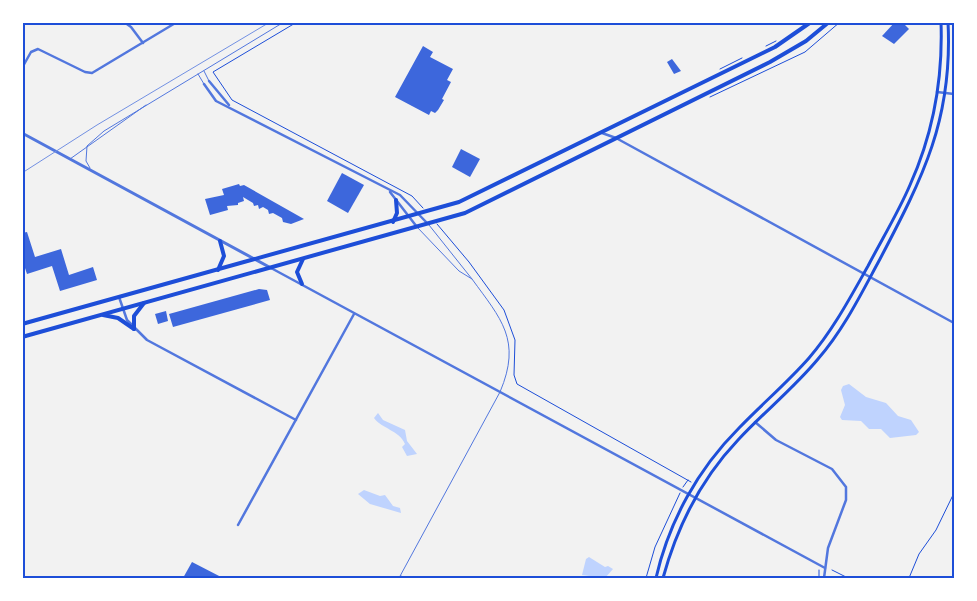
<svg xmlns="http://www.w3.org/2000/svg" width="977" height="601" viewBox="0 0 977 601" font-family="Barlow,sans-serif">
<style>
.water{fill:#bfd3fe}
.building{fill:#3d67dc}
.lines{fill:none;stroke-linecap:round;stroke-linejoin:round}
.path{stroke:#1d4ed8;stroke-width:1}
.service{stroke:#5277de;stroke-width:1}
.minor{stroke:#5277de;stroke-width:2.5}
.tertiary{stroke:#5277de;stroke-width:3}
.secondary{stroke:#1d4ed8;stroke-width:3}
.primary{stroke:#1d4ed8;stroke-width:4}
.rail{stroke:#7290e2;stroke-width:1}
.neatline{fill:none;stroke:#1d4ed8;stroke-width:2}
</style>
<rect width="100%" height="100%" fill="#f2f2f2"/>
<!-- water -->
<g class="water">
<path d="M849 384 866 397 886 403 898 416 911 420 919 432 916 435 890 438 881 429H869L861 421 842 420 840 417 845 405 841 390 843 386Z"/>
<path d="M378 413 383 420 405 430 407 441 417 454 407 456 402 447 405 444C399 430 382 429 374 418Z"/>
<path d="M364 490 380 496 385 495 393 506 400 508 401 513 370 504 358 494Z"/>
<path d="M589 557 605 567 608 566 613 569 605 578 582 575 586 559Z"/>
</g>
<!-- building -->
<g class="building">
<path d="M895 22H902L909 29 894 44 882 36Z"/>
<path d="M423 46 433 52 430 57 453 69 447 80 451 82 442 99 444 100 438 110 435 113 431 111 429 115 395 97Z"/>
<path d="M672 59 681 71 674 74 667 62Z"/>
<path d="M461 149 480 159 470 177 452 167Z"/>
<path d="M342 173 364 185 348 213 327 201Z"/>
<path d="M239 184 240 186 244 185 304 219 291 224 283 222 282 218 273 213 269 214 268 210 263 207 259 209 258 205 254 206 253 203 243 197 244 201 238 203V205L227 206 228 210 210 215 205 199 224 195 222 189Z"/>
<path d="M27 232 35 257 61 249 69 275 93 267 97 280 60 291 52 266 27 274 22 259V233Z"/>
<path d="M259 289 267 290 270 300 173 327 169 314Z"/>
<path d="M166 311 168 321 158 324 155 314Z"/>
<path d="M192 562 223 578H183Z"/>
</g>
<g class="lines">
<!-- path -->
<g class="path">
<path d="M297 22 213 72 232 100 412 196 423 208"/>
<path d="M766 46 776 41"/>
<path d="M720 69 742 58"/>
<path d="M710 97 805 52 840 22"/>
<path d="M437 224 469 262 504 310 515 340 514 375 517 384 691 482"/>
<path d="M683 487 688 480"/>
<path d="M832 570 848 578"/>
<path d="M646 578 655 547 680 493"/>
<path d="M819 578V570"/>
<path d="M909 578 919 554 936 530 954 493"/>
</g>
<!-- service -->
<g class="service">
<path d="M204 71 209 81"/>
<path d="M198 74 204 84"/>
<path d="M70 159 146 105"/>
<path d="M90 168 86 161 87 146 104 131 284 22"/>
<path d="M417 227 459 271 472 279"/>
<path d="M401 576 406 578"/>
<path d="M399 578 500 392C522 340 501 319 472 279 458 261 443 243 429 225"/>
</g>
<!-- minor -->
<g class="minor">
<path d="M124 22 131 27 143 43"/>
<path d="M22 68 31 52 38 49 85 72 92 73 177 22"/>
<path d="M209 81 229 105"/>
<path d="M204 84 216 101 400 195 428 224"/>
<path d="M937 92 954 94"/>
<path d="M602 133 616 138 954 323"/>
<path d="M390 192 417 227"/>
<path d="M271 268 825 568"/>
<path d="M119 297 127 320 147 340 296 420"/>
<path d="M755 422 776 440 832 469 846 487V500L828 548 824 578"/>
<path d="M238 525 354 314"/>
</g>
<!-- tertiary -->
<path class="tertiary" d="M22 133 271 268"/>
<!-- secondary -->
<g class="secondary">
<path d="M656 578C669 521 698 469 739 428 762 404 787 383 809 358 833 330 850 298 868 266 882 239 898 213 910 185 933 134 943 78 941 22"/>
<path d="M663 578C677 527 701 479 738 440 764 412 794 388 818 359 844 329 861 294 880 259 923 177 953 119 948 22"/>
</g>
<!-- primary -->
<g class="primary">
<path d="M393 222 397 213 396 200"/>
<path d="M218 270 224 256 220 241"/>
<path d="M302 284 297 272 303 259"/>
<path d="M103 315 118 318 134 329"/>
<path d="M22 324 459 202 775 47 811 22"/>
<path d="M134 329V316L144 303"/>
<path d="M22 337 465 213 770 62 806 41 829 22"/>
</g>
<!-- rail -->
<path class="rail" d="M22 173 97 125 270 22"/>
</g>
<!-- border -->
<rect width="977" height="601" fill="none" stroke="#ffffff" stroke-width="48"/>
<rect x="24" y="24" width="929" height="553" class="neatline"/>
</svg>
